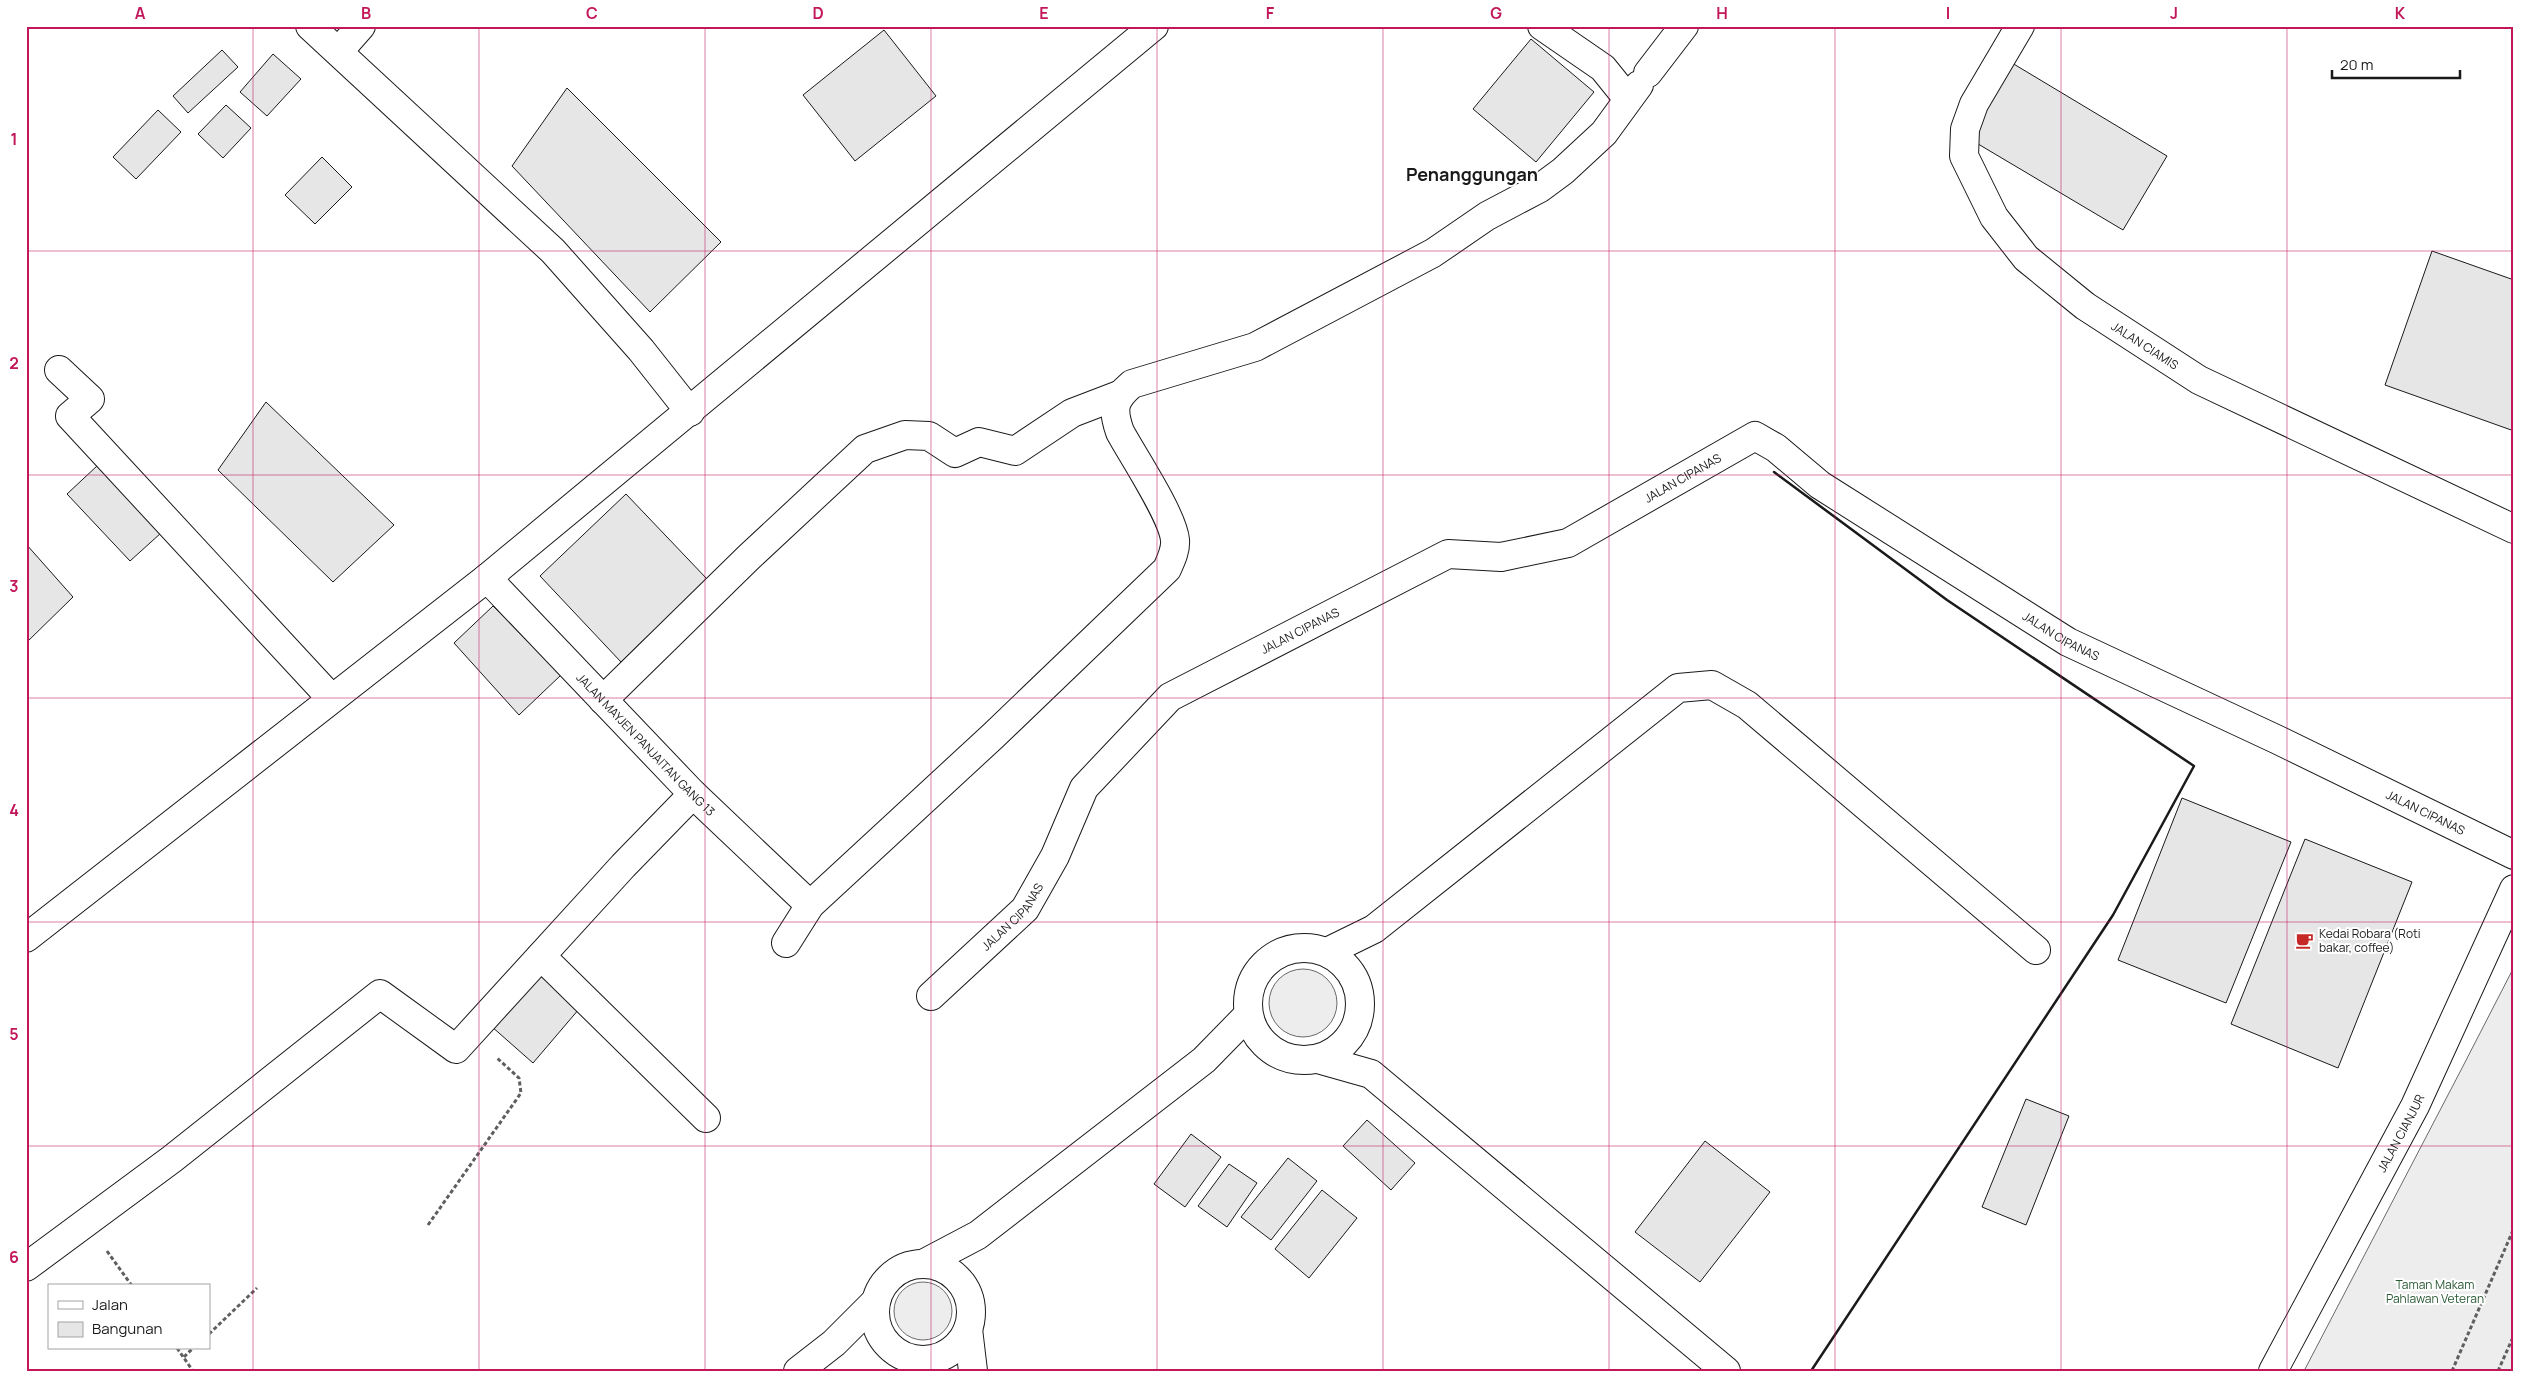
<svg xmlns="http://www.w3.org/2000/svg" width="2540" height="1397" viewBox="0 0 2540 1397" font-family="Manrope,sans-serif">
<style>
.built{fill:#ededed;stroke:#6a6a6a}
.building{fill:#e6e6e6;stroke:#1a1a1a}
.lines{fill:none;stroke-linecap:round;stroke-linejoin:round}
.street-casing{stroke:#1a1a1a;stroke-width:30}
.primary-casing{stroke:#1a1a1a;stroke-width:30}
.path{stroke:#5f5f5f;stroke-width:3;stroke-dasharray:4 2.5;stroke-linecap:butt}
.street{stroke:#fff;stroke-width:28}
.primary{stroke:#fff;stroke-width:28}
.wall{stroke:#1a1a1a;stroke-width:2.5}
.grid{fill:none;stroke:#c2185b;stroke-width:1;stroke-opacity:0.55}
.labels{text-anchor:middle;dominant-baseline:central;stroke-width:4;stroke-linejoin:round;paint-order:stroke}
.street-label{font-size:12px;fill:#1a1a1a;stroke:#fff}
.poi-label{font-size:12px;fill:#1a1a1a;stroke:#fff;text-anchor:start}
.park-label{font-size:12px;fill:#2b5a34;stroke:#fff}
.district-label{font-size:18px;font-weight:bold;fill:#1a1a1a;stroke:#fff}
.neatline{fill:none;stroke:#c2185b;stroke-width:2}
.grid-label{font-size:16px;text-anchor:middle;font-weight:bold;fill:#c2185b}
</style>
<rect width="100%" height="100%" fill="#fff"/>
<!-- built -->
<g class="built">
<path d="M2514 967V1371H2304L2461 1070Z"/>
<circle cx="1303" cy="1003" r="34"/>
<circle cx="923" cy="1311" r="29"/>
</g>
<!-- building -->
<g class="building">
<path d="M884 30 936 96 855 161 803 95Z"/>
<path d="M1531 39 1594 92 1536 162 1473 109Z"/>
<path d="M222 50 238 67 188 113 173 96Z"/>
<path d="M273 54 301 79 267 116 240 92Z"/>
<path d="M2012 63 2167 156 2123 230 1968 138Z"/>
<path d="M567 88 721 242 650 312 512 166Z"/>
<path d="M226 105 251 128 223 158 198 134Z"/>
<path d="M158 110 181 132 136 179 113 157Z"/>
<path d="M322 157 352 187 315 224 285 195Z"/>
<path d="M2432 251 2514 280V431L2385 385Z"/>
<path d="M266 402 394 525 333 582 218 470Z"/>
<path d="M98 465 161 533 130 561 67 494Z"/>
<path d="M626 494 707 579 621 662 540 576Z"/>
<path d="M26 544 73 597 26 643Z"/>
<path d="M493 606 561 675 519 715 454 643Z"/>
<path d="M2182 798 2291 842 2226 1003 2118 960Z"/>
<path d="M2305 839 2412 882 2338 1068 2231 1024Z"/>
<path d="M542 966 585 1002 533 1063 491 1026Z"/>
<path d="M2026 1099 2069 1116 2026 1225 1982 1207Z"/>
<path d="M1367 1120 1415 1163 1391 1190 1343 1146Z"/>
<path d="M1191 1134 1221 1157 1185 1207 1154 1184Z"/>
<path d="M1705 1141 1770 1192 1700 1282 1635 1232Z"/>
<path d="M1288 1158 1317 1181 1271 1240 1241 1217Z"/>
<path d="M1229 1164 1257 1183 1227 1227 1198 1206Z"/>
<path d="M1322 1190 1357 1218 1309 1278 1275 1249Z"/>
</g>
<g class="lines">
<defs>
<g id="street">
<path d="M310 26 553 251 641 350 690 412"/>
<path d="M1542 26 1603 68 1628 99"/>
<path id="s1" d="M2020 26 1974 104 1965 129 1964 156 1994 217 2026 258 2085 306 2199 380 2514 529"/>
<path d="M339 51 361 26"/>
<path d="M1648 73 1684 26"/>
<path d="M59 370 90 399 70 416 331 698"/>
<path id="s2" d="M487 578 693 794 810 905"/>
<path d="M603 700 749 557 865 449 905 435 929 436 955 453 979 442 1015 451 1072 413 1119 395"/>
<path d="M786 943 810 905 994 735 1167 569C1171 560 1176 550 1175 540 1173 516 1133 456 1120 432 1112 409 1113 400 1132 384L1255 347 1433 253 1487 216 1540 188 1563 171 1604 133 1639 85"/>
<circle cx="1304" cy="1004" r="56"/>
<path d="M1327 952 1374 929 1678 688 1712 685 1747 705 2036 950"/>
<path d="M541 956 706 1118"/>
<path id="s3" d="M931 996 1025 909 1055 856 1084 788 1170 697 1448 554 1501 557 1568 543 1755 436 1776 448 1820 485 2068 642 2278 740 2514 855"/>
<path d="M1318 1059 1371 1074 1726 1371"/>
<path d="M925 1263 978 1235 1204 1060 1248 1015"/>
<circle cx="923" cy="1312" r="48"/>
<path d="M26 1267 172 1159 380 994 456 1049 623 866 693 794"/>
<path d="M968 1329 973 1371"/>
<path d="M798 1371 834 1343 876 1301"/>
<path id="s4" d="M2273 1371 2415 1106 2514 889"/>
</g>
<path id="primary" d="M26 938 487 578 1154 26"/>
</defs>
<!-- street casing -->
<use href="#street" class="street-casing"/>
<!-- primary casing -->
<use href="#primary" class="primary-casing"/>
<!-- path -->
<g class="path">
<path d="M428 1225 521 1093 519 1078 497 1058"/>
<path d="M107 1251 132 1286"/>
<path d="M209 1334 257 1288"/>
<path d="M177 1348 193 1371"/>
<path d="M184 1357 193 1348"/>
<path d="M2452 1371 2514 1228"/>
<path d="M2498 1371 2514 1335"/>
</g>
<!-- street -->
<use href="#street" class="street"/>
<!-- primary -->
<use href="#primary" class="primary"/>
<!-- wall -->
<path class="wall" d="M1774 472 1947 600 2194 766 2113 915 1811 1371"/>
</g>
<!-- grid -->
<path class="grid" d="M253 26V1371M479 26V1371M705 26V1371M931 26V1371M1157 26V1371M1383 26V1371M1609 26V1371M1835 26V1371M2061 26V1371M2287 26V1371M26 251H2514M26 475H2514M26 698H2514M26 922H2514M26 1146H2514"/>
<!-- icons -->
<defs>
<symbol id="cafe-bare" viewBox="-9 -9 18 18"><path d="M-5.5-4.5H6V0H3Q3 3.5 0 3.5H-2.5Q-5.5 3.5-5.5 0ZM3-3.2v2h1.7v-2ZM-6 4.5H4V6H-6Z" fill="#c62828" stroke="#fff" stroke-width="2.5" paint-order="stroke"/></symbol>
</defs>
<g fill-rule="evenodd">
<use href="#cafe-bare" x="2292" y="928" width="25" height="25"/>
</g>
<g class="labels">
<!-- street labels -->
<g class="street-label">
<text stroke="none"><textPath href="#s1" startOffset="412">JALAN CIAMIS</textPath></text>
<text stroke="none"><textPath href="#s3" startOffset="954">JALAN CIPANAS</textPath></text>
<text stroke="none"><textPath href="#s3" startOffset="534">JALAN CIPANAS</textPath></text>
<text stroke="none"><textPath href="#s3" startOffset="1404">JALAN CIPANAS</textPath></text>
<text stroke="none"><textPath href="#s2" startOffset="230">JALAN MAYJEN PANJAITAN GANG 13</textPath></text>
<text stroke="none"><textPath href="#s3" startOffset="1809">JALAN CIPANAS</textPath></text>
<text stroke="none"><textPath href="#s3" startOffset="114">JALAN CIPANAS</textPath></text>
<text stroke="none"><textPath href="#s4" startOffset="270">JALAN CIANJUR</textPath></text>
</g>
<!-- poi labels -->
<g class="poi-label">
<text x="2319" y="933">Kedai Robara (Roti<tspan x="2319" dy="14">bakar, coffee)</tspan></text>
</g>
<!-- park labels -->
<g class="park-label">
<text x="2435" y="1284">Taman Makam<tspan x="2435" dy="14">Pahlawan Veteran</tspan></text>
</g>
<!-- district labels -->
<g class="district-label">
<text x="1472" y="174">Penanggungan</text>
</g>
</g>
<!-- border -->
<rect width="2540" height="1397" fill="none" stroke="#ffffff" stroke-width="55"/>
<!-- legend -->
<rect x="48" y="1284" width="162" height="65" fill="#ffffff" stroke="#a3a3a3"/>
<rect x="58" y="1301" width="25" height="8" fill="#ffffff" stroke="#a3a3a3"/>
<text x="92" y="1310" font-size="15" fill="#1a1a1a">Jalan</text>
<rect x="58" y="1322" width="25" height="15" fill="#e6e6e6" stroke="#a3a3a3"/>
<text x="92" y="1334" font-size="15" fill="#1a1a1a">Bangunan</text>
<!-- scale -->
<path d="M2332 70v8h128v-8" fill="none" stroke="#1a1a1a" stroke-width="2.5"/>
<text x="2340" y="70" font-size="15" fill="#1a1a1a" stroke="#ffffff" stroke-width="4" paint-order="stroke">20 m</text>
<rect x="28" y="28" width="2484" height="1342" class="neatline"/>
<g class="grid-label">
<text x="140" y="19">A</text>
<text x="366" y="19">B</text>
<text x="592" y="19">C</text>
<text x="818" y="19">D</text>
<text x="1044" y="19">E</text>
<text x="1270" y="19">F</text>
<text x="1496" y="19">G</text>
<text x="1722" y="19">H</text>
<text x="1948" y="19">I</text>
<text x="2174" y="19">J</text>
<text x="2400" y="19">K</text>
<text x="14" y="145">1</text>
<text x="14" y="369">2</text>
<text x="14" y="592">3</text>
<text x="14" y="816">4</text>
<text x="14" y="1040">5</text>
<text x="14" y="1263">6</text>
</g>
</svg>
